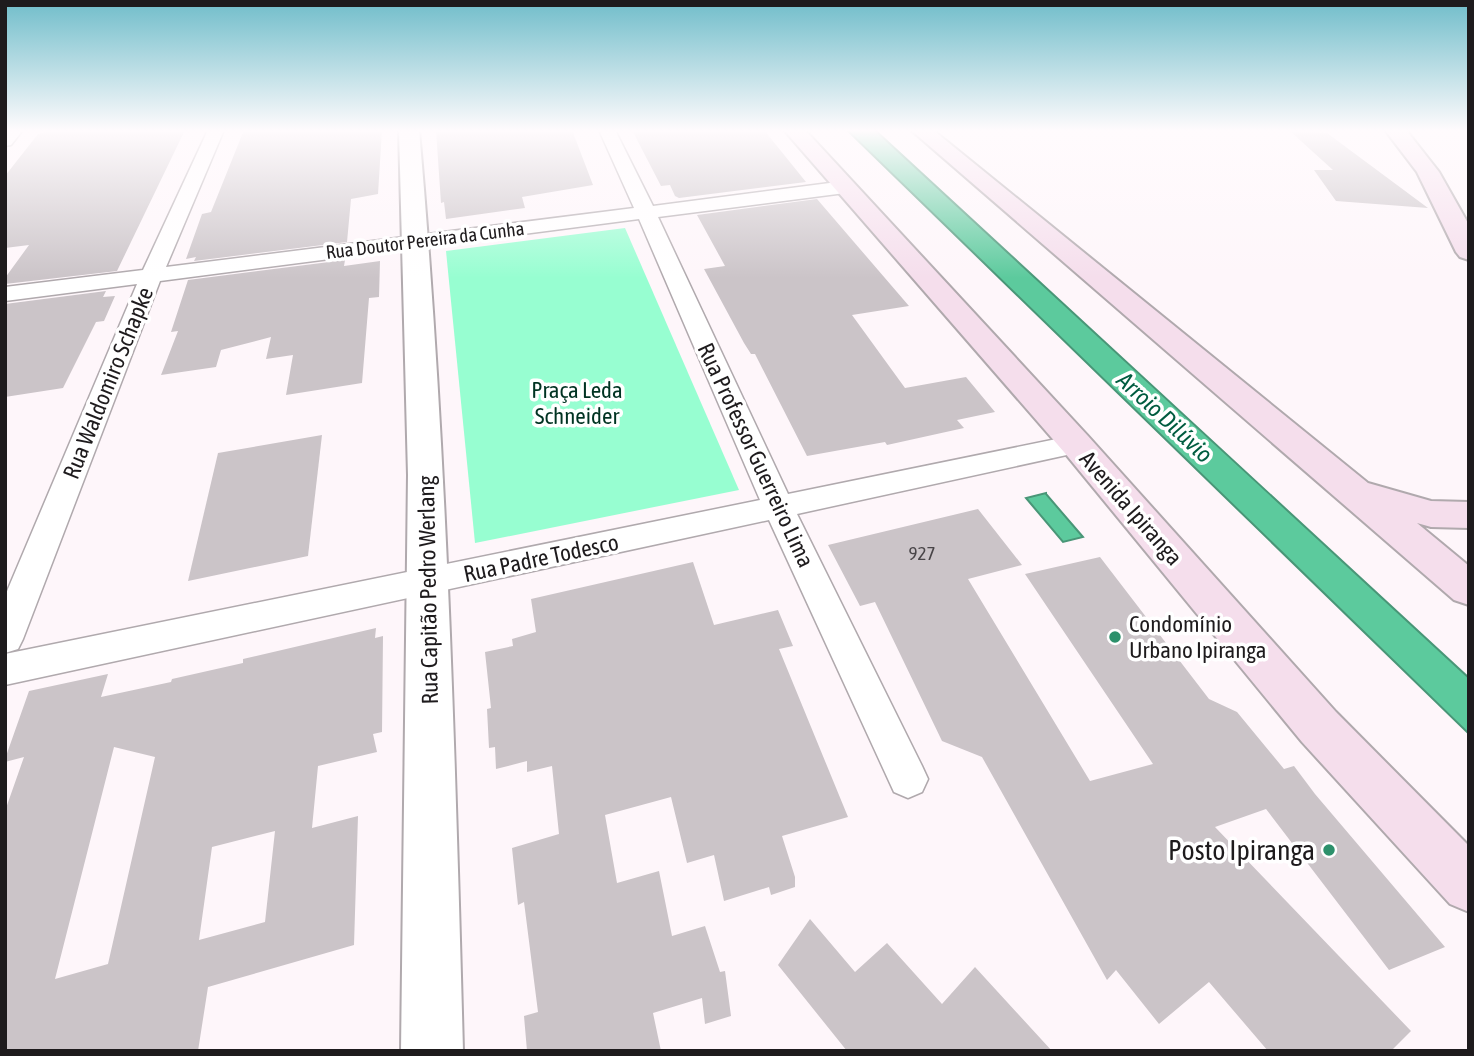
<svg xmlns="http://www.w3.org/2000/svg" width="1474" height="1056" viewBox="0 0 1474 1056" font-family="'Asap Condensed',sans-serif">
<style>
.green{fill:#97fed1}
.water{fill:#5cca9d;stroke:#499677;stroke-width:2}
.building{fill:#cbc4c8;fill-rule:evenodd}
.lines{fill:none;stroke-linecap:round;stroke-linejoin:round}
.minor-casing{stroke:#b0a9ad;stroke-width:3}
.tertiary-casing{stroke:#b0a9ad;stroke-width:4}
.secondary-casing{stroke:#b0a9ad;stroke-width:4}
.minor{fill:#fff;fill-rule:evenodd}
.tertiary{fill:#fff;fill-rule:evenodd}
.secondary{fill:#f5deec;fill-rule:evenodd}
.poi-dot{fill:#2c906b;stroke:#fff;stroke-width:2.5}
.labels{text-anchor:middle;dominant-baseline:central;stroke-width:7;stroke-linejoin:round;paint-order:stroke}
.far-street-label{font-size:19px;fill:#1e1b1d;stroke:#fff}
.number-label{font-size:19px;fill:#494548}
.street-label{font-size:23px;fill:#1e1b1d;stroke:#fff}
.park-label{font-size:23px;fill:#032;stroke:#fff}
.poi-label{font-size:23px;fill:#1e1b1d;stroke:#fff;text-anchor:start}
.water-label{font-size:24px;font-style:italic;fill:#005c40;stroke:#fff}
.near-poi-label{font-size:28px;fill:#1e1b1d;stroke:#fff;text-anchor:end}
</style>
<rect width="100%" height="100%" fill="#fef6fa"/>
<!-- green -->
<path class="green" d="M625 228 739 490 475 543 446 251Z"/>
<!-- water -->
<g class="water">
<path d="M847 130H875L1469 678V734Z"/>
<path d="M1046 493V494L1083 537 1063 542 1026 498Z"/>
</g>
<!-- building -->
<g class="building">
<path d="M55 130H185L117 271 5 284V278L29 245 5 248V176L38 134Z"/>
<path d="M244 130H382L378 194 351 199 347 242 194 261 196 257 186 259 202 214 211 212Z"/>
<path d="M436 130H572L593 185 522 197 525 208 446 219 444 202 441 203Z"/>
<path d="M632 130H764L806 182 679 198 675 196 670 185 661 186Z"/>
<path d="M1291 132 1327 133 1428 208 1336 201 1314 170H1333Z"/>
<path d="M817 199 909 306 852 315 905 388 966 377 995 412 957 420 964 428 887 445 885 442 807 456 755 354H751L744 343 704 269 725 266 697 215Z"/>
<path d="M345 260 344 266 380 261 379 297 369 298 362 383 286 395 293 355 266 359 271 337 221 350 216 367 161 375 178 331 171 332 188 280Z"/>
<path d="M106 291 103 297 115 296 104 321 96 322 63 388 5 397V304Z"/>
<path d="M322 435 308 556 188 581 218 453Z"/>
<path d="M978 509 1022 565 968 579 1090 781 1153 764 1025 574 1100 557 1209 699 1237 712 1284 769 1294 766 1315 794 1445 947 1389 970 1266 809 1215 827 1411 1031 1391 1051H1268L1209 982 1159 1024 1116 970 1107 980 982 757 942 741 875 602 860 606 828 545Z"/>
<path d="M693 562 714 625 778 610 793 646 779 649 848 817 782 836 795 877V887L771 895 769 887 724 901 714 855 687 863 671 797 605 815 617 883 659 871 672 936 705 926 720 972 725 971 731 1016 705 1024 702 998 653 1013 661 1051H527L524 1016 538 1012 524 902 518 905 512 848 559 834 552 766 527 772V761L496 769 495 747 489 748 487 709 491 708 485 652 513 646 512 639 536 632 531 599Z"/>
<path d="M376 628 375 638 383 636 382 732 373 734 377 752 318 766 312 828 358 816 354 945 208 987 198 1051H5V811L24 757 5 762V759L29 691 108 674 101 697 171 682 172 679 243 663V659ZM114 747 155 757 108 964 55 979ZM275 831 265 922 199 940 212 847Z"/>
<path d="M810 919 855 972 887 943 942 1004 975 967 1052 1051H847L778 965Z"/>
</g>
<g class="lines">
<defs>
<g id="minor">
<path d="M23 130 11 145 5 146 6 130Z"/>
<path d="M208 130H224L166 267 634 208 599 130H615L653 206 845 181 852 183 854 187 845 193 658 217 788 494 1076 435 1086 438 1090 444 1086 450 1076 453 797 514 922 766 928 779 922 792 908 798 894 792 769 520 5 685V654L760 500 639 219 160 281 23 639 18 649 5 653V596L137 284 5 301V287L143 270Z"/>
</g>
<path id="tertiary" d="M399 130H419C446 436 455 743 463 1051H401L408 475Z"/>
<g id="secondary">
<path d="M784 130H805L1088 436 1336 712 1469 846V912L1450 904 1302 742 1064 452Z"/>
<path d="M911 130H933L1368 483 1431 501 1469 502V528L1431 527 1417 523 1469 566V605L1454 600Z"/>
<path d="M1385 130H1406L1439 172 1469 225V260L1460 257 1456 252 1417 172Z"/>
</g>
</defs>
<!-- minor casing -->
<use href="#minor" class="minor-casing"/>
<!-- tertiary casing -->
<use href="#tertiary" class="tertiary-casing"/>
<!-- secondary casing -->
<use href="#secondary" class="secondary-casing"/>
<!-- minor -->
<use href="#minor" class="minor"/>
<!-- tertiary -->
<use href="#tertiary" class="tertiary"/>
<!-- secondary -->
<use href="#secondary" class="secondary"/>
</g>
<!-- sky -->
<linearGradient id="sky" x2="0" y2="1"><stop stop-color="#70bdca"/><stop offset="0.47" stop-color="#fffbfd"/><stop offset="1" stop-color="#fffbfd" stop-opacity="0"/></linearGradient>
<rect width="1474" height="278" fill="url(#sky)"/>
<!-- markers -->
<g class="poi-dot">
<circle cx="1115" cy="637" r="7"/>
<circle cx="1329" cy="850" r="7"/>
</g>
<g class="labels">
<!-- far-street labels -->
<g class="far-street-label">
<text transform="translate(425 240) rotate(-7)">Rua Doutor Pereira da Cunha</text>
</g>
<!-- number labels -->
<g class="number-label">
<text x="922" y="553">927</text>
</g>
<!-- street labels -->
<g class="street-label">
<text transform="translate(108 383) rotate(-68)">Rua Waldomiro Schapke</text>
<text transform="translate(756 455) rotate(65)">Rua Professor Guerreiro Lima</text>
<text transform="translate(1131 508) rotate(49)">Avenida Ipiranga</text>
<text transform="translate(541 558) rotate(-12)">Rua Padre Todesco</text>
<text transform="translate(428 590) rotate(-91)">Rua Capitão Pedro Werlang</text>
</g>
<!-- park labels -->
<g class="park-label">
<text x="577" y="390">Praça Leda<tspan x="577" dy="26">Schneider</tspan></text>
</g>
<!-- poi labels -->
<g class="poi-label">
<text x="1129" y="624">Condomínio<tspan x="1129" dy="26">Urbano Ipiranga</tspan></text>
</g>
<!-- water labels -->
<g class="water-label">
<text transform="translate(1165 417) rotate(43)">Arroio Dilúvio</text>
</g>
<!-- near-poi labels -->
<g class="near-poi-label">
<text x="1315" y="850">Posto Ipiranga</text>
</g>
</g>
<!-- border -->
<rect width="1474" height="1056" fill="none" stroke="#1e1b1d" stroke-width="14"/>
</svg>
